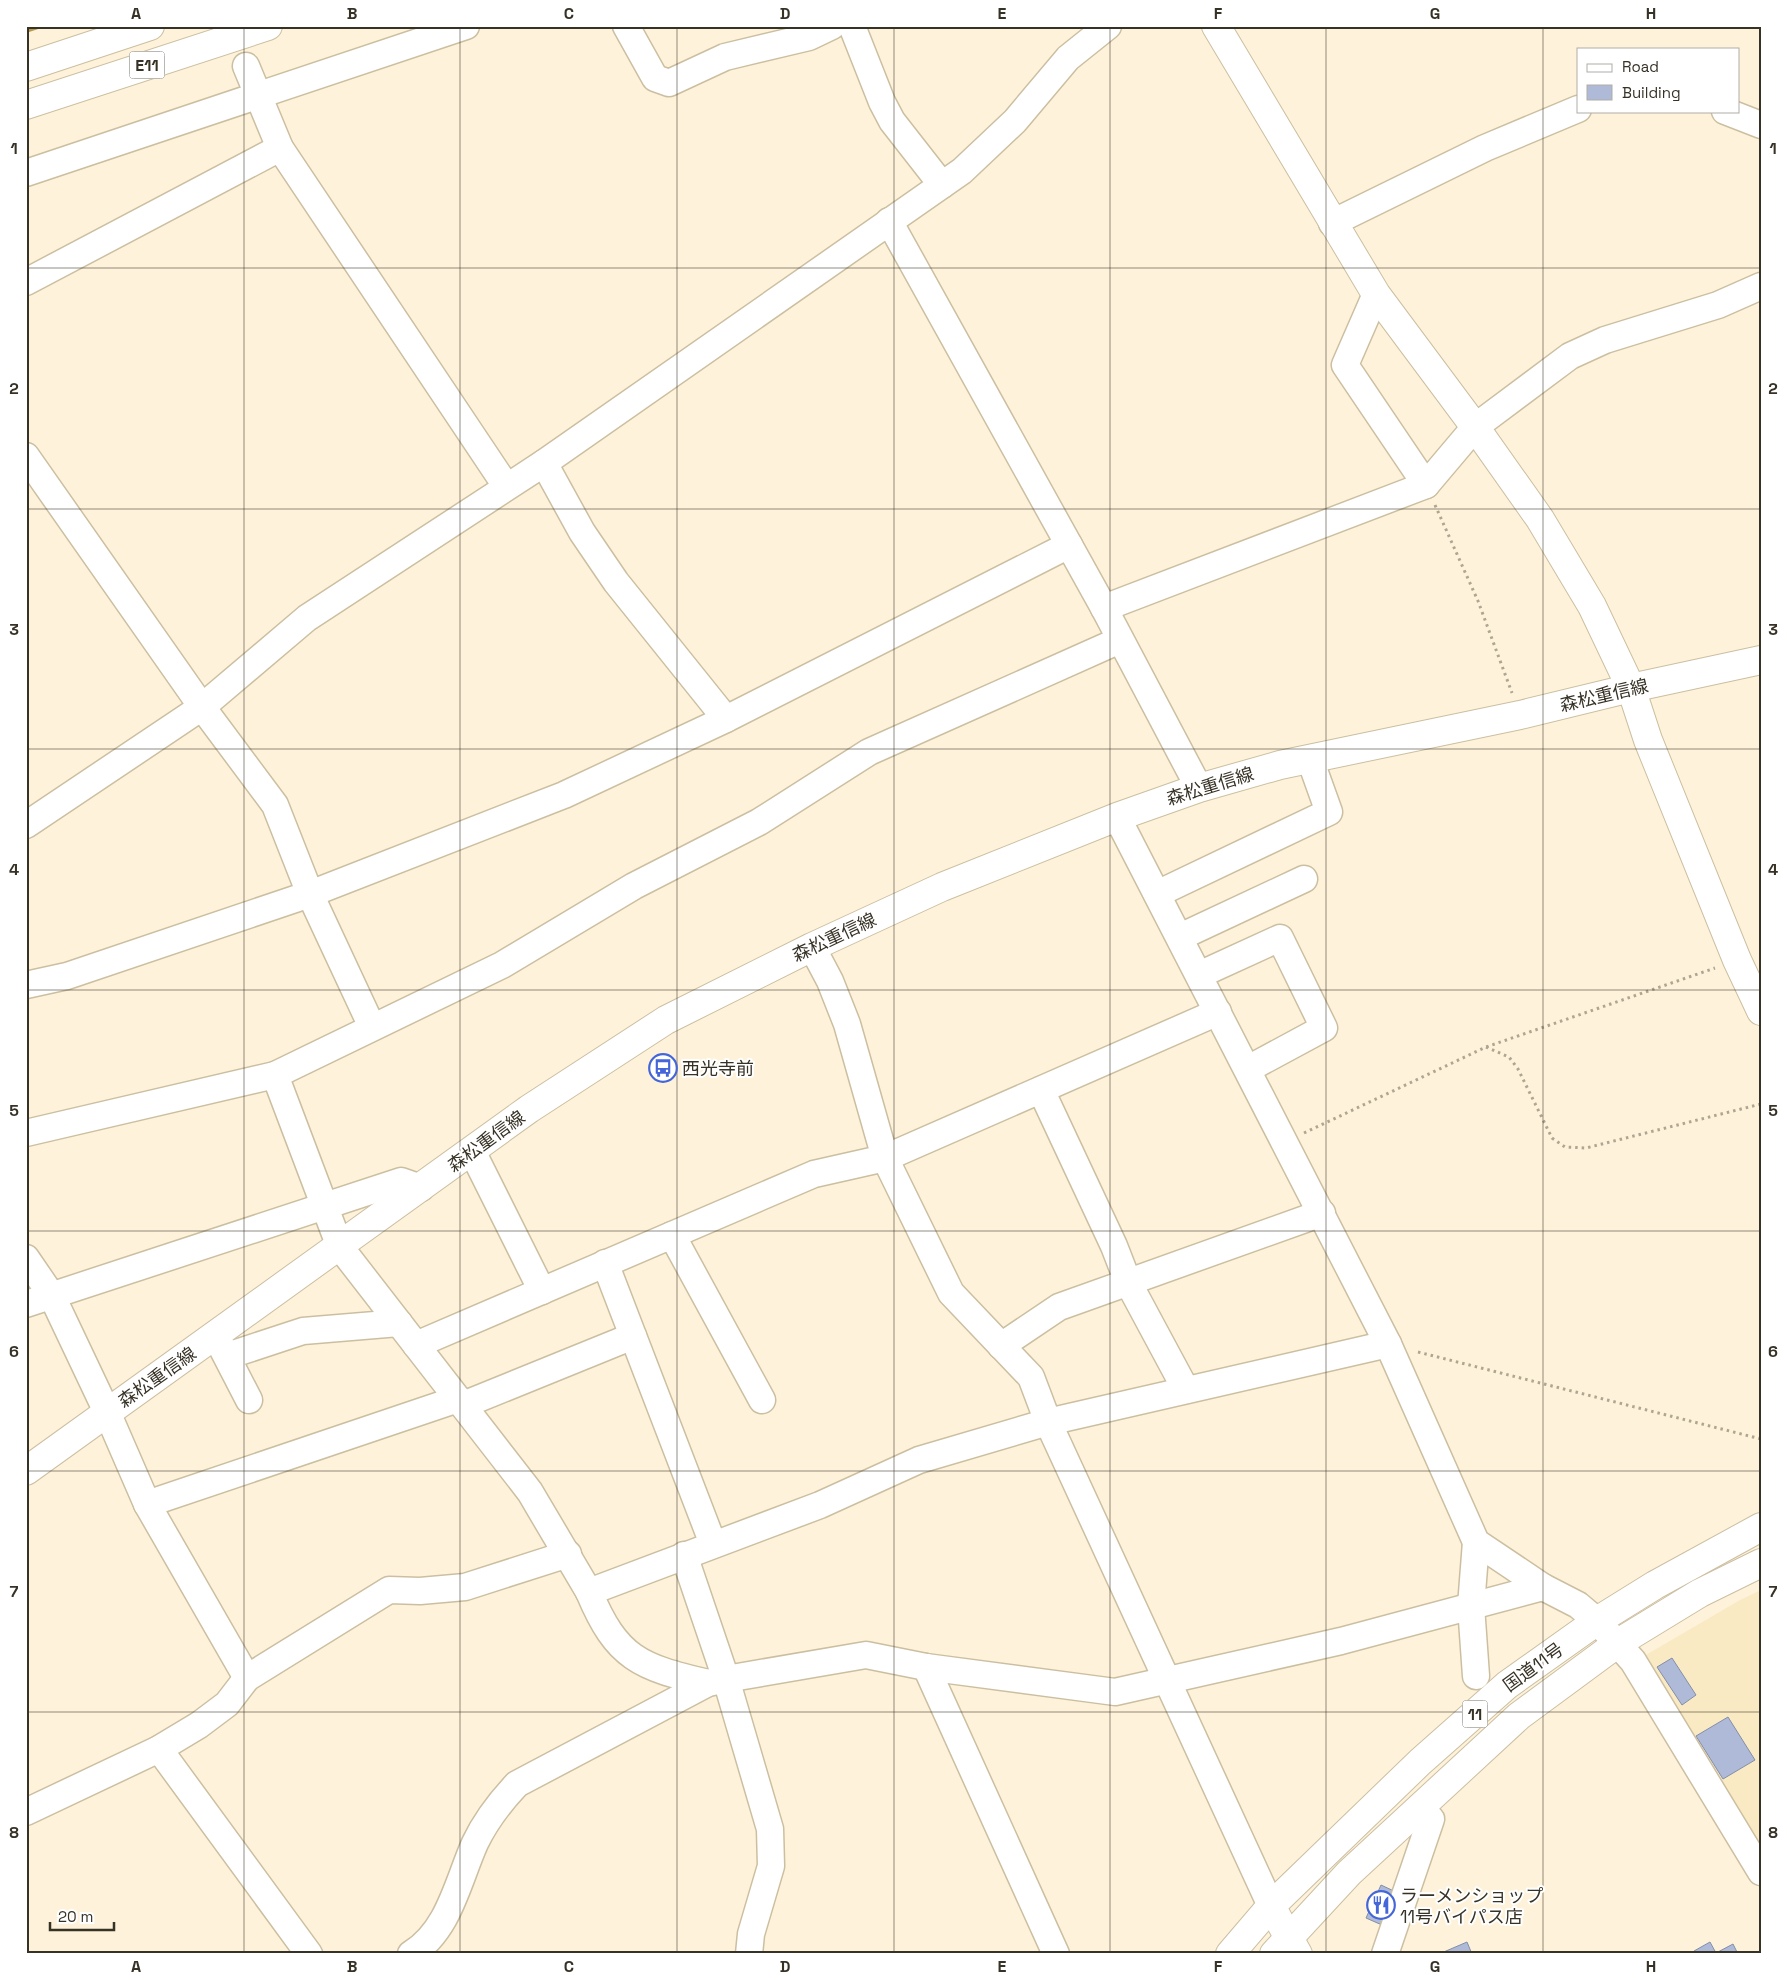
<svg xmlns="http://www.w3.org/2000/svg" width="1787" height="1980" viewBox="0 0 1787 1980" font-family="'Space Grotesk','Noto Sans JP',sans-serif">
<style>
.built{fill:#faeac3}
.lines{fill:none;stroke-linecap:round;stroke-linejoin:round}
.stream{stroke:#b7994c;stroke-width:6}
.building{fill:#aebad7;stroke:#838eaa}
.minor-casing{stroke:#ccbfa1;stroke-width:29}
.tertiary-casing{stroke:#ccbfa1;stroke-width:30}
.secondary-casing{stroke:#ccbfa1;stroke-width:30}
.trunk-casing{stroke:#ccbfa1;stroke-width:30}
.motorway-casing{stroke:#ccbfa1;stroke-width:30}
.path{stroke:#aea692;stroke-width:3;stroke-dasharray:2.5 4;stroke-linecap:butt}
.minor{stroke:#fff;stroke-width:26}
.tertiary{stroke:#fff;stroke-width:28}
.secondary{stroke:#fff;stroke-width:28}
.trunk{stroke:#fff;stroke-width:28}
.motorway{stroke:#fff;stroke-width:28}
.grid{fill:none;stroke:#373226;stroke-width:1;stroke-opacity:0.55}
.labels{text-anchor:middle;dominant-baseline:central;stroke-width:4;stroke-linejoin:round;paint-order:stroke}
.shield{fill:#fff;stroke:#737067;stroke-width:1}
.shield-label{font-size:16px;font-weight:bold;fill:#373226}
.street-label{font-size:18px;fill:#373226;stroke:#fff}
.poi-label{font-size:18px;fill:#373226;stroke:#fff;text-anchor:start}
.neatline{fill:none;stroke:#373226;stroke-width:2}
.grid-label{font-size:16px;text-anchor:middle;font-weight:bold;fill:#373226}
</style>
<rect width="100%" height="100%" fill="#fef3da"/>
<!-- built -->
<path class="built" d="M1761 1590V1841H1752L1644 1656 1740 1600Z"/>
<g class="lines">
<!-- stream -->
<path class="stream" d="M26 30 38 26"/>
</g>
<!-- building -->
<g class="building">
<path d="M1672 1658 1696 1695 1682 1705 1657 1667Z"/>
<path d="M1728 1717 1755 1760 1723 1779 1696 1736Z"/>
<path d="M1381 1885 1396 1892 1382 1925 1366 1918Z"/>
<path d="M1467 1942 1472 1954H1439Z"/>
<path d="M1710 1942 1716 1953 1733 1944 1738 1954H1695L1694 1951Z"/>
</g>
<g class="lines">
<defs>
<g id="minor">
<path d="M626 26 655 78 669 83 725 57 809 37 832 26"/>
<path d="M852 26 882 102 892 121 942 185"/>
<path d="M246 66 280 148 506 486"/>
<path d="M1725 111 1761 125"/>
<path d="M26 173 466 26"/>
<path d="M889 221 1104 608 1199 788"/>
<path d="M1332 223 1485 148 1578 109"/>
<path d="M26 282 280 148"/>
<path d="M1376 294 1345 365 1426 485"/>
<path d="M26 456 202 707 275 805 310 894 372 1027"/>
<path d="M544 463 582 532 616 582 726 719"/>
<path d="M1104 608 1426 485 1475 427 1570 356 1605 340 1718 305 1761 286"/>
<path d="M1117 817 1388 1344 1476 1542 1543 1587 1578 1605 1597 1621 1633 1661 1761 1872"/>
<path d="M26 825 202 707 307 618 544 463 962 171 1015 121 1068 58 1108 26"/>
<path d="M1157 894 1329 812 1310 759"/>
<path d="M1180 937 1304 879"/>
<path d="M812 947 830 981 847 1024 885 1158 951 1293 1031 1377 1048 1422 1271 1906"/>
<path d="M1199 975 1280 938 1324 1028 1248 1069"/>
<path d="M26 985 67 976 310 894 564 795 726 719 1069 545"/>
<path d="M275 1075 340 1247 530 1492 589 1592 820 1505 919 1460 1048 1422 1388 1344"/>
<path d="M1041 1090 1114 1246 1128 1282 1186 1390"/>
<path d="M26 1133 275 1075 502 965 634 886 759 822 869 752 1120 640"/>
<path d="M472 1151 542 1291"/>
<path d="M672 1235 762 1400"/>
<path d="M26 1258 52 1296 107 1412 147 1504 247 1678"/>
<path d="M605 1263 713 1544"/>
<path d="M26 1304 401 1181 421 1188"/>
<path d="M218 1340 249 1400"/>
<path d="M416 1345 814 1174 885 1158 1218 1012"/>
<path d="M1001 1346 1059 1307 1322 1213"/>
<path d="M227 1356 303 1331 399 1323"/>
<path d="M463 1405 633 1336"/>
<path d="M147 1504 458 1399"/>
<path d="M1476 1542 1471 1606 1476 1676"/>
<path d="M684 1555 726 1679 770 1829 771 1866 751 1934 749 1954"/>
<path d="M589 1592C617 1659 640 1667 708 1683"/>
<path d="M926 1667 1056 1954"/>
<path d="M159 1749 309 1954"/>
<path d="M26 1812 159 1749 199 1725 227 1704 247 1678 389 1590 420 1591 465 1587 568 1554"/>
<path d="M411 1954C449 1931 458 1881 475 1843 486 1820 500 1802 517 1784L708 1683 726 1679 866 1655 926 1667 1115 1692 1341 1641 1543 1587"/>
<path d="M1385 1954 1431 1819 1420 1807"/>
</g>
<g id="tertiary">
<path d="M1216 26 1376 294 1475 427 1540 519 1592 606 1631 688 1648 740 1737 960 1761 1011"/>
<path d="M1271 1906 1298 1954"/>
</g>
<path id="secondary" d="M26 1471 529 1109 666 1020 812 947 942 887 1117 817 1199 788 1280 765 1520 715 1631 688 1761 660"/>
<g id="trunk">
<path d="M1230 1954 1271 1906 1420 1762 1507 1685 1597 1621 1655 1585 1761 1527"/>
<path d="M1274 1954 1349 1873 1519 1716 1618 1643 1700 1593 1761 1563"/>
</g>
<g id="motorway">
<path d="M26 67 150 26"/>
<path d="M26 105 268 26"/>
</g>
</defs>
<!-- minor casing -->
<use href="#minor" class="minor-casing"/>
<!-- tertiary casing -->
<use href="#tertiary" class="tertiary-casing"/>
<!-- secondary casing -->
<use href="#secondary" class="secondary-casing"/>
<!-- trunk casing -->
<use href="#trunk" class="trunk-casing"/>
<!-- motorway casing -->
<use href="#motorway" class="motorway-casing"/>
<!-- path -->
<g class="path">
<path d="M1435 505 1478 601 1512 693"/>
<path d="M1486 1047 1509 1057 1518 1069 1552 1138 1565 1147 1586 1148 1761 1104"/>
<path d="M1304 1133 1486 1047 1715 968"/>
<path d="M1418 1352 1761 1439"/>
</g>
<!-- minor -->
<use href="#minor" class="minor"/>
<!-- tertiary -->
<use href="#tertiary" class="tertiary"/>
<!-- secondary -->
<use href="#secondary" class="secondary"/>
<!-- trunk -->
<use href="#trunk" class="trunk"/>
<!-- motorway -->
<use href="#motorway" class="motorway"/>
</g>
<!-- grid -->
<path class="grid" d="M244 26V1954M460 26V1954M677 26V1954M894 26V1954M1110 26V1954M1326 26V1954M1543 26V1954M26 268H1761M26 509H1761M26 749H1761M26 990H1761M26 1231H1761M26 1471H1761M26 1712H1761"/>
<!-- icons -->
<defs>
<symbol id="bus-ring" viewBox="-11 -11 22 22"><circle r="9.5" fill="#fff" stroke="#4566d9" stroke-width="1.5"/><path d="M-5-6H5V4H4V6H2V4H-2V6H-4V4H-5ZM-3.5-4V0h7V-4ZM-3.5 1.2v1.5H-2V1.2ZM2 1.2v1.5H3.5V1.2Z" fill="#4566d9"/></symbol>
<symbol id="restaurant-ring" viewBox="-11 -11 22 22"><circle r="9.5" fill="#fff" stroke="#4566d9" stroke-width="1.5"/><path d="M-5-6h1v4h1v-4h1v4h1v-4h1v5L-1.5 .5V6h-2V.5L-5-1ZM5-6V6H3V1.5H1.5Q1.5-4 5-6Z" fill="#4566d9"/></symbol>
</defs>
<g fill-rule="evenodd">
<use href="#bus-ring" x="647" y="1052" width="32" height="32"/>
<use href="#restaurant-ring" x="1365" y="1889" width="32" height="32"/>
</g>
<g class="labels">
<!-- shield labels -->
<g class="shield">
<rect x="129.5" y="51.5" width="35" height="27" rx="4"/>
<rect x="1462.5" y="1700.5" width="25" height="27" rx="4"/>
</g>
<g class="shield-label">
<text x="147" y="65">E11</text>
<text x="1475" y="1714">11</text>
</g>
<!-- street labels -->
<g class="street-label">
<text transform="translate(1604 695) rotate(-13)">森松重信線</text>
<text transform="translate(1210 786) rotate(-17)">森松重信線</text>
<text transform="translate(834 937) rotate(-25)">森松重信線</text>
<text transform="translate(486 1141) rotate(-36)">森松重信線</text>
<text transform="translate(157 1377) rotate(-35)">森松重信線</text>
<text transform="translate(1533 1667) rotate(-36)">国道11号</text>
</g>
<!-- poi labels -->
<g class="poi-label">
<text x="682" y="1068">西光寺前</text>
<text x="1400" y="1895">ラーメンショップ<tspan x="1400" dy="21">11号バイパス店</tspan></text>
</g>
</g>
<!-- border -->
<rect width="1787" height="1980" fill="none" stroke="#ffffff" stroke-width="55"/>
<!-- legend -->
<rect x="1577" y="48" width="162" height="65" fill="#ffffff" stroke="#afada8"/>
<rect x="1587" y="64" width="25" height="8" fill="#ffffff" stroke="#afada8"/>
<text x="1622" y="72" font-size="15" fill="#373226">Road</text>
<rect x="1587" y="85" width="25" height="15" fill="#aebad7" stroke="#afada8"/>
<text x="1622" y="98" font-size="15" fill="#373226">Building</text>
<!-- scale -->
<path d="M50 1922v8h64v-8" fill="none" stroke="#373226" stroke-width="2.5"/>
<text x="58" y="1922" font-size="15" fill="#373226" stroke="#ffffff" stroke-width="4" paint-order="stroke">20 m</text>
<rect x="28" y="28" width="1732" height="1924" class="neatline"/>
<g class="grid-label">
<text x="136" y="19">A</text>
<text x="352" y="19">B</text>
<text x="569" y="19">C</text>
<text x="785" y="19">D</text>
<text x="1002" y="19">E</text>
<text x="1218" y="19">F</text>
<text x="1435" y="19">G</text>
<text x="1651" y="19">H</text>
<text x="14" y="154">1</text>
<text x="1773" y="154">1</text>
<text x="14" y="394">2</text>
<text x="1773" y="394">2</text>
<text x="14" y="635">3</text>
<text x="1773" y="635">3</text>
<text x="14" y="875">4</text>
<text x="1773" y="875">4</text>
<text x="14" y="1116">5</text>
<text x="1773" y="1116">5</text>
<text x="14" y="1357">6</text>
<text x="1773" y="1357">6</text>
<text x="14" y="1597">7</text>
<text x="1773" y="1597">7</text>
<text x="14" y="1838">8</text>
<text x="1773" y="1838">8</text>
<text x="136" y="1972">A</text>
<text x="352" y="1972">B</text>
<text x="569" y="1972">C</text>
<text x="785" y="1972">D</text>
<text x="1002" y="1972">E</text>
<text x="1218" y="1972">F</text>
<text x="1435" y="1972">G</text>
<text x="1651" y="1972">H</text>
</g>
</svg>
